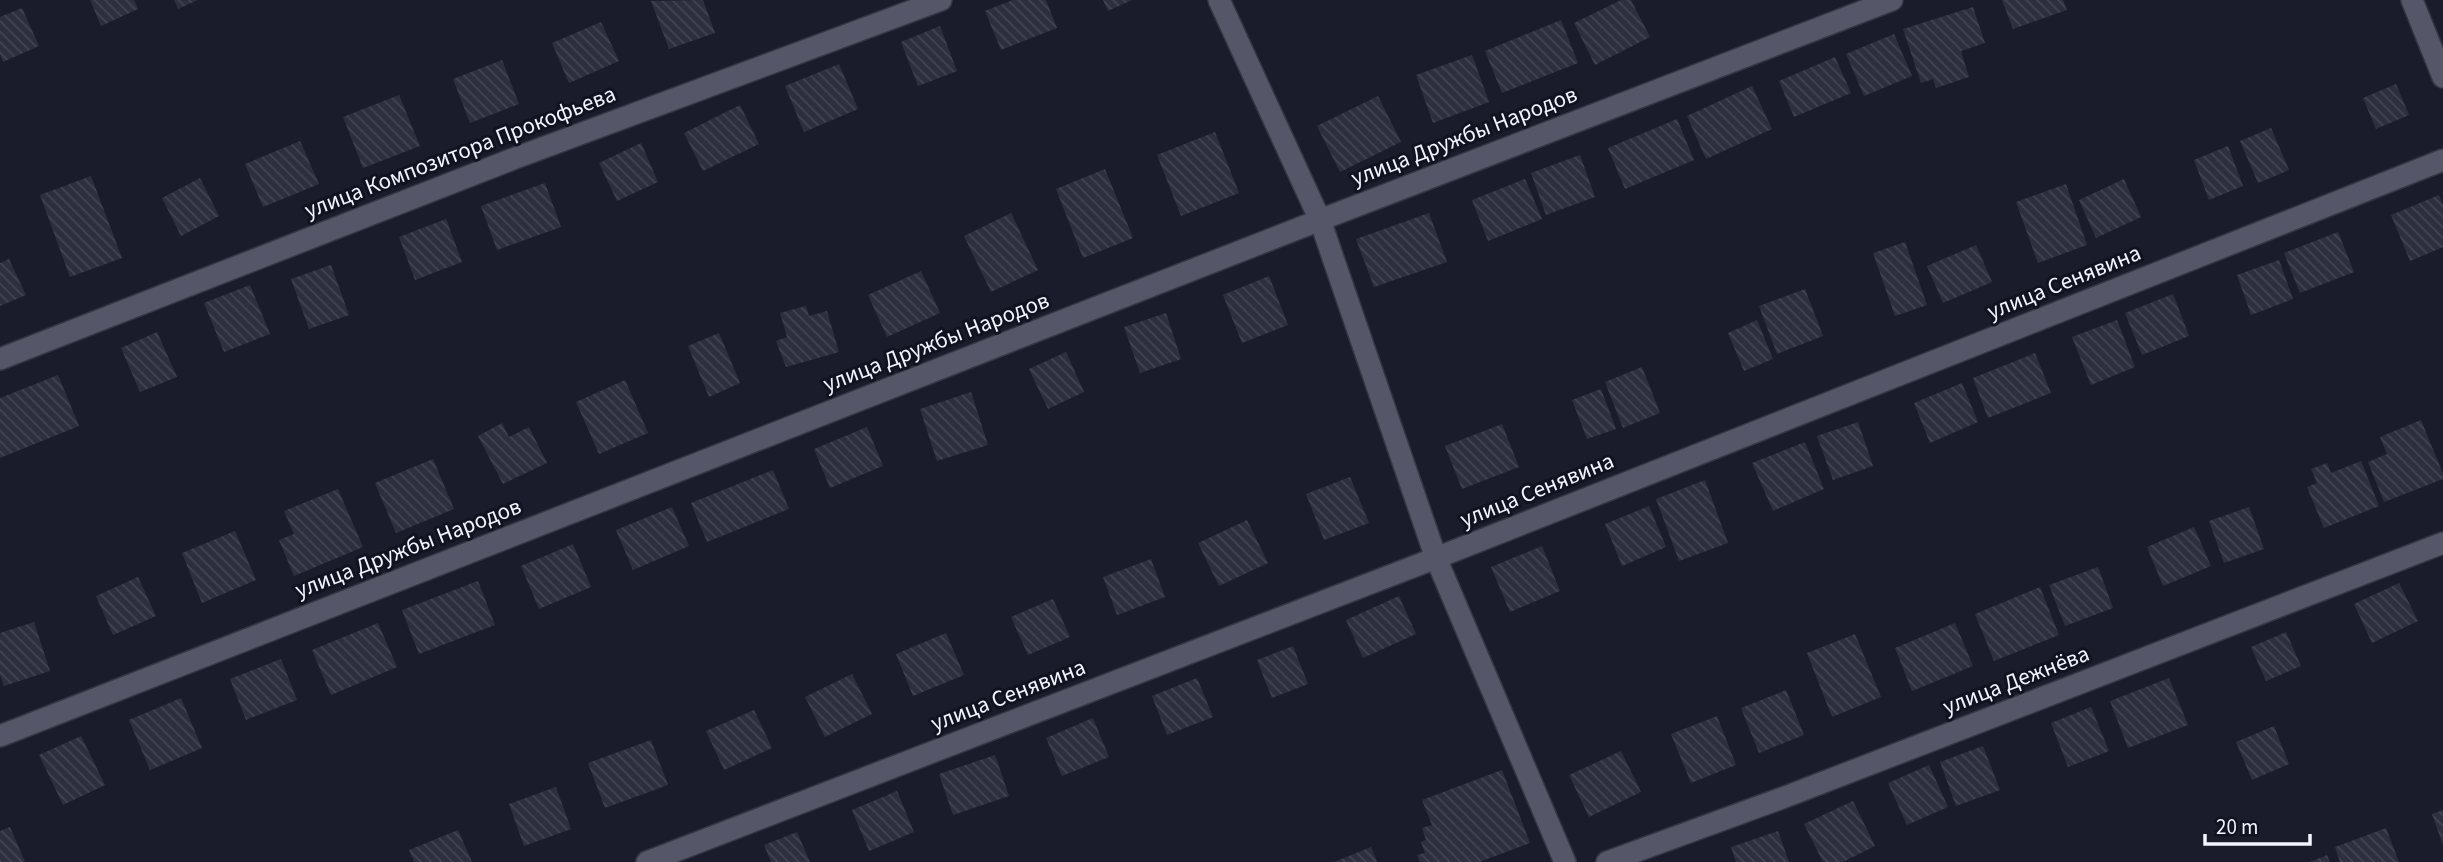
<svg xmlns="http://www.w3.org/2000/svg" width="2443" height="862" viewBox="0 0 2443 862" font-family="'Source Sans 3',sans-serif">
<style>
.building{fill:url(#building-back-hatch)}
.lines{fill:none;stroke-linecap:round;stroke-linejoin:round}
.minor-casing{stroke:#353642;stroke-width:24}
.minor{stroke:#555769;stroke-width:21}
.labels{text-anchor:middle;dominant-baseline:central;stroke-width:6;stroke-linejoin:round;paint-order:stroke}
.street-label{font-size:23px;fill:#f2f4fe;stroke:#121321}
</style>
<defs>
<pattern id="building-back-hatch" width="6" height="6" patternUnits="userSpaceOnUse" patternTransform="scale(1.75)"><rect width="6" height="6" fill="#2d2f3f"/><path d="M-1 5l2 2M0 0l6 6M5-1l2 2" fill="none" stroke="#424452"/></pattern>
</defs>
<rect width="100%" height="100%" fill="#1b1c2b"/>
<!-- building -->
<g class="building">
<path d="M90 0H134L138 9 101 26Z"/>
<path d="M174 0H198L178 9Z"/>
<path d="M703 0 715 33 669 49 651 1Z"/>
<path d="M1013 0H1046L1057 28 1001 50 985 11Z"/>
<path d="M1103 0H1132L1108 11Z"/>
<path d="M1621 0H1631L1650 37 1595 65 1574 23Z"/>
<path d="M2002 0H2063L2067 10 2013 29Z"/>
<path d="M1973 7 1985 43 1961 51 1969 77 1936 88 1933 79 1921 83 1903 29Z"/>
<path d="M22 8 39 46 3 62 0 54V17Z"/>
<path d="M1561 20 1578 63 1502 93 1485 51Z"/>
<path d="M601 22 619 61 569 83 552 43Z"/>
<path d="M940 26 957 71 918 86 901 42Z"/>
<path d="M1894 34 1912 76 1864 96 1846 54Z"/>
<path d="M1472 55 1489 102 1433 123 1416 75Z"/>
<path d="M1835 57 1851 93 1794 117 1779 81Z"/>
<path d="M502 60 519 104 470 123 453 79Z"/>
<path d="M839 64 858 109 804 132 785 86Z"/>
<path d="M2396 84 2409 115 2376 129 2363 98Z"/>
<path d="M1752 86 1772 129 1706 159 1687 116Z"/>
<path d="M399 95 420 146 363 168 343 117Z"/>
<path d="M1378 96 1401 142 1340 172 1317 126Z"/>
<path d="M740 105 759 144 703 171 684 133Z"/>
<path d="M1677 119 1694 160 1625 189 1608 148Z"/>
<path d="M2271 128 2289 170 2258 183 2240 141Z"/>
<path d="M1215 132 1239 193 1181 216 1157 155Z"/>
<path d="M300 141 319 184 263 207 245 164Z"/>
<path d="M641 143 658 182 617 201 599 163Z"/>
<path d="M2228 146 2243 186 2209 200 2194 160Z"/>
<path d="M1580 155 1595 197 1546 215 1531 173Z"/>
<path d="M1105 169 1133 238 1083 258 1056 189Z"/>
<path d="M91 176 122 258 70 277 40 195Z"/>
<path d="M200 178 219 216 181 236 162 198Z"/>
<path d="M1525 179 1542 219 1488 241 1472 200Z"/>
<path d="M2124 179 2141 217 2096 238 2079 200Z"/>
<path d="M545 183 561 227 497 250 481 206Z"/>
<path d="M2066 184 2087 245 2038 263 2016 202Z"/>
<path d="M2439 195 2443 205V247L2410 261 2391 215Z"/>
<path d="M1011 213 1038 270 991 292 964 236Z"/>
<path d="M1429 213 1447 262 1374 287 1356 239Z"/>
<path d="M446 219 462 262 415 280 399 237Z"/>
<path d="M2338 232 2354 272 2300 293 2284 253Z"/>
<path d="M1905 242 1927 305 1895 316 1873 253Z"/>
<path d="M1976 245 1992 282 1943 303 1927 266Z"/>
<path d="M9 259 26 295 0 306V263Z"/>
<path d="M2279 260 2293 299 2251 315 2237 275Z"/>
<path d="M331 265 349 315 309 329 291 279Z"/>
<path d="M921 271 940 313 887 337 868 295Z"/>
<path d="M1269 276 1288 325 1242 343 1223 295Z"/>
<path d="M250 285 270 334 224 352 204 303Z"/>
<path d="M1805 289 1823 336 1777 354 1759 306Z"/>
<path d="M2173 294 2189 336 2142 355 2125 313Z"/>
<path d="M806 306 809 316 827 311 839 352 786 367 776 341 787 337 780 313Z"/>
<path d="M1166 313 1181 359 1140 373 1124 327Z"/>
<path d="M1757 320 1773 359 1744 371 1728 333Z"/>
<path d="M2117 320 2135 367 2091 385 2072 337Z"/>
<path d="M157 332 177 377 140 392 121 348Z"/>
<path d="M719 333 740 383 709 397 688 346Z"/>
<path d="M1066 352 1084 392 1048 409 1029 369Z"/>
<path d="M2035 353 2051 393 1988 418 1973 378Z"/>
<path d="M1642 367 1660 413 1623 428 1605 382Z"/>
<path d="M58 375 79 426 0 458V398Z"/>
<path d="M625 380 648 433 599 454 576 402Z"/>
<path d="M1962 383 1978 422 1930 443 1914 403Z"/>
<path d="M1601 389 1616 429 1587 439 1572 400Z"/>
<path d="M971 392 988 445 937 461 920 409Z"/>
<path d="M2421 420 2443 474V479L2384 502 2368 462 2387 454 2380 437Z"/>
<path d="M1858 422 1873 466 1833 480 1817 436Z"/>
<path d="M502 423 509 437 529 427 547 463 503 484 478 436Z"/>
<path d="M1502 424 1519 467 1462 489 1445 446Z"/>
<path d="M867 427 883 466 830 488 814 449Z"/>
<path d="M1805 442 1824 489 1773 511 1752 463Z"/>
<path d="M433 459 454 509 396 533 375 483Z"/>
<path d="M2361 461 2379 506 2324 528 2307 487 2317 483 2311 469 2327 463 2331 473Z"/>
<path d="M773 470 789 509 707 542 691 503Z"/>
<path d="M1350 477 1369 523 1324 540 1306 494Z"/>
<path d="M1705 480 1728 543 1679 561 1656 499Z"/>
<path d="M338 489 363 547 294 576 279 540 294 534 284 511Z"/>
<path d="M1649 506 1666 547 1622 566 1605 524Z"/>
<path d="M672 507 689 546 633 570 616 530Z"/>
<path d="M2249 507 2264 549 2224 563 2209 521Z"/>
<path d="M1247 520 1268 563 1219 586 1198 543Z"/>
<path d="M2194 527 2211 566 2163 586 2147 547Z"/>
<path d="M235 531 256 580 202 603 182 553Z"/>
<path d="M573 544 591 587 539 609 521 566Z"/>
<path d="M1542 546 1560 591 1510 612 1491 567Z"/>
<path d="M1151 559 1165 597 1117 615 1103 577Z"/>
<path d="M2098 567 2113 608 2065 626 2049 585Z"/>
<path d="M138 577 156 616 113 635 96 596Z"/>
<path d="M478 581 495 625 419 654 402 610Z"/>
<path d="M2399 583 2418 621 2372 643 2354 604Z"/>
<path d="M2040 587 2059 635 1994 661 1975 614Z"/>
<path d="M1399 596 1416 634 1363 658 1346 620Z"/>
<path d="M1053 599 1070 637 1028 655 1011 617Z"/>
<path d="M34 622 50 671 4 686 0 675V633Z"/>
<path d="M378 623 397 667 331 695 312 650Z"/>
<path d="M1955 623 1973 666 1912 691 1895 648Z"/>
<path d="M2286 632 2301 666 2266 681 2251 647Z"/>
<path d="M946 633 964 675 913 696 896 654Z"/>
<path d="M1855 634 1881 697 1832 717 1807 653Z"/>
<path d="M1293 646 1308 684 1272 698 1257 660Z"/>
<path d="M281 659 297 700 246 720 230 679Z"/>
<path d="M852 674 872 714 825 737 805 697Z"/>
<path d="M1197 678 1213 717 1167 735 1152 696Z"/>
<path d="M2169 678 2188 725 2128 748 2110 701Z"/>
<path d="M1786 690 1804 735 1759 753 1741 708Z"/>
<path d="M181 698 202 748 150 770 129 720Z"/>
<path d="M2091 707 2109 751 2068 767 2051 723Z"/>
<path d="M754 710 772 748 724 770 706 731Z"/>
<path d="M1717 716 1736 765 1691 783 1671 734Z"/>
<path d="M1093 718 1109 757 1062 776 1046 738Z"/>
<path d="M2274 726 2289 764 2252 780 2236 742Z"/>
<path d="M81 736 105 785 63 805 39 755Z"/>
<path d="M651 740 668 785 605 808 588 763Z"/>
<path d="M1983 746 2000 790 1956 806 1940 762Z"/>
<path d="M1621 751 1641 792 1589 817 1569 775Z"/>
<path d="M995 755 1009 796 953 815 939 774Z"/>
<path d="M1929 765 1948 807 1907 825 1888 783Z"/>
<path d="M1502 770 1530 843 1479 862H1420L1417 855 1425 853 1421 842 1426 840 1422 828 1432 825 1422 800Z"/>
<path d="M556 787 571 829 524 846 509 804Z"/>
<path d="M897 791 914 832 869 851 852 810Z"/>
<path d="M1853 801 1875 846 1843 862H1823L1804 824Z"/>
<path d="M2443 810V845L2432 814Z"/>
<path d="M10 827 25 862H0V831Z"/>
<path d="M2386 828 2399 862H2340L2335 847Z"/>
<path d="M458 830 472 862H414L409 850Z"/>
<path d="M1778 831 1789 862H1736L1731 847Z"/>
<path d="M797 832 810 862H771L764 845Z"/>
<path d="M1371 847 1377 862H1334Z"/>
<path d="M2327 855 2330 862H2310Z"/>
</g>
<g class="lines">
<defs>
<g id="minor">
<path d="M1219 0 1320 220 1436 558 1565 862"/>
<path d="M2412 0 2443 77"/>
<path d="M0 359 518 157 941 0"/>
<path d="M0 736 1320 220 1892 0"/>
<path d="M647 862 1436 558 2443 160"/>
<path d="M1607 862 1785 797 2443 543"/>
</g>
</defs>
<!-- minor casing -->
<use href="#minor" class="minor-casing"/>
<!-- minor -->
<use href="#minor" class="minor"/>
</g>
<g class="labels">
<!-- street labels -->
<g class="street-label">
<text transform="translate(1464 136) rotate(-21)">улица Дружбы Народов</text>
<text transform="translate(460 152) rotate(-21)">улица Композитора Прокофьева</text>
<text transform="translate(2064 282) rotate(-22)">улица Сенявина</text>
<text transform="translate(936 342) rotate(-21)">улица Дружбы Народов</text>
<text transform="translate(1537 490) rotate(-22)">улица Сенявина</text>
<text transform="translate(408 548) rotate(-21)">улица Дружбы Народов</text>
<text transform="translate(2016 680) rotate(-21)">улица Дежнёва</text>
<text transform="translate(1008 695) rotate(-21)">улица Сенявина</text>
</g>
</g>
<!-- scale -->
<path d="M2205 834v10h105v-10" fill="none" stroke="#f2f4fe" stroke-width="3.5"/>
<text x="2216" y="834" font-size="21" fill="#f2f4fe" stroke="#121321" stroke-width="5" paint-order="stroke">20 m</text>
</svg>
